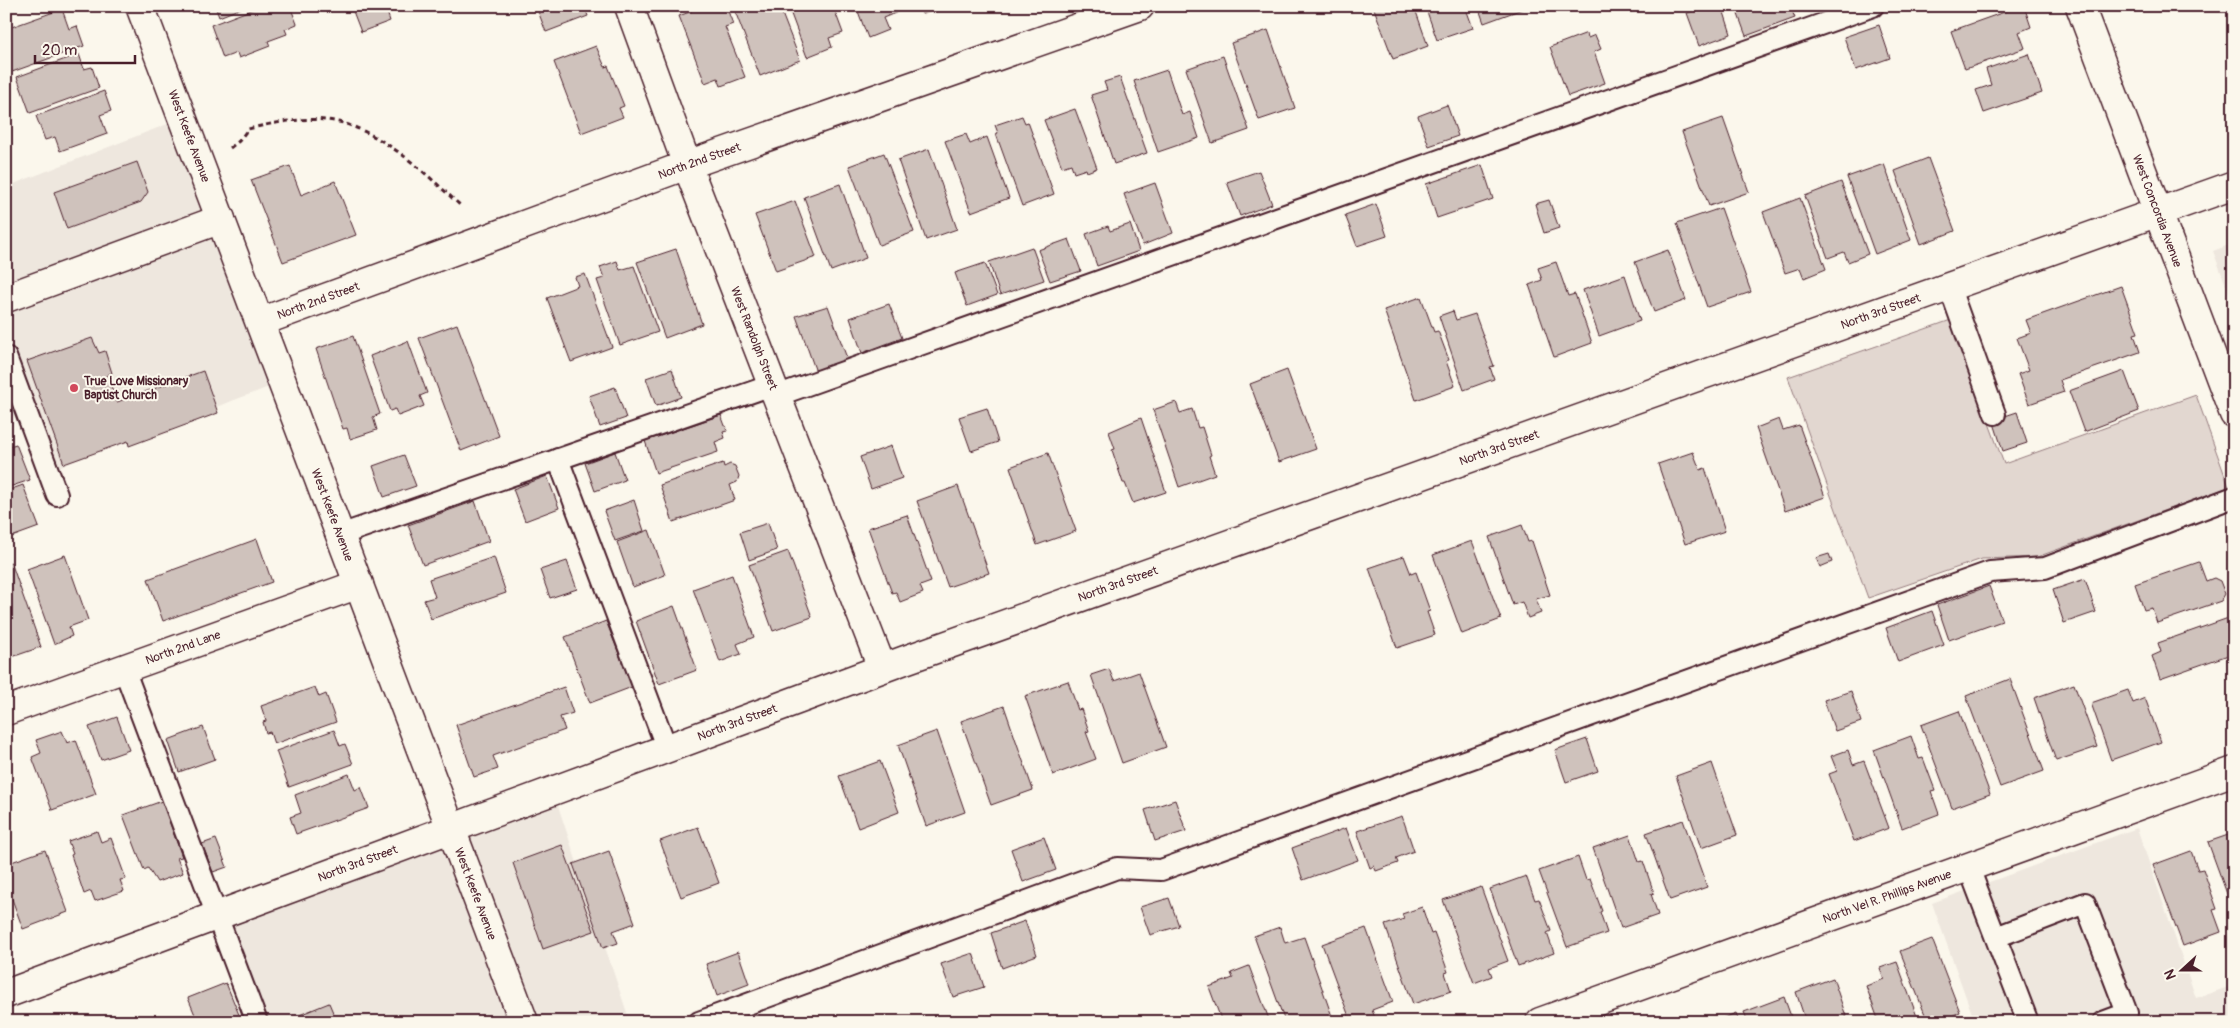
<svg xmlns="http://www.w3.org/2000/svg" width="2240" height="1028" viewBox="0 0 2240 1028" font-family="Pangolin,sans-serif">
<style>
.built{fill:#eee7de}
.green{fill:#e2d7d0;stroke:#967b7e}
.building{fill:#cfc2bc;stroke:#4a1f2b}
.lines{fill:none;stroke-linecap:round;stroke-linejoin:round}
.lane-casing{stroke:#4a1f2b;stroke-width:24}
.street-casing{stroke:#4a1f2b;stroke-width:31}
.secondary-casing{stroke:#4a1f2b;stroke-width:31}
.path{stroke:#4a1f2b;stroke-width:3;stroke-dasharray:5 4;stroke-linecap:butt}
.lane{stroke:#fbf7ec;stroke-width:20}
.street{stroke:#fbf7ec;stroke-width:28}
.secondary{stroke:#fbf7ec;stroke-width:28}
.poi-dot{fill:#d1495b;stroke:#fbf7ec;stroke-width:2}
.labels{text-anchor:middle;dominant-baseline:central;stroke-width:4;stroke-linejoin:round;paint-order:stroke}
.street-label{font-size:12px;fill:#4a1f2b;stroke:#fbf7ec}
.poi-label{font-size:12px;font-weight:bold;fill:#4a1f2b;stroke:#fbf7ec;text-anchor:start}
</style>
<rect width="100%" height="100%" fill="#fbf7ec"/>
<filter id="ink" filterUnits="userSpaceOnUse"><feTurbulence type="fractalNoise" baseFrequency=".02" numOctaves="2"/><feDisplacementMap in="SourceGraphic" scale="10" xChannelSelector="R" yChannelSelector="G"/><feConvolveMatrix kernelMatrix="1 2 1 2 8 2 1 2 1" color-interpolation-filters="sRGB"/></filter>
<g filter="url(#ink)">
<!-- built -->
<g class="built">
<path d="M183 118 282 382 48 471 6 357V187Z"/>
<path d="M2234 243V306L2213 251Z"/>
<path d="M553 791 630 1022H257L216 916Z"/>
<path d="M2137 828 2196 998 2234 985V1022H1975L1932 903Z"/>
</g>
<!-- green -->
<path class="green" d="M1951 320 2004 464 2196 395 2229 487 2037 557 1982 559 1868 598 1788 377Z"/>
<!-- building -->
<g class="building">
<path d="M215 6H246L219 17Z"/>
<path d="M261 6H290L297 24 285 29 287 34 268 41 270 46 239 58 237 53 223 58 211 25Z"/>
<path d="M351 6H385L390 21 361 32Z"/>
<path d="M536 6H584L588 16 546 32Z"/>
<path d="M694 6H726L733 24 725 27 745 77 721 86 718 78 705 83 679 16 692 11 691 8Z"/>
<path d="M733 6H779L800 60 760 76Z"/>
<path d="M788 6H833L843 33 829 38 832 47 807 57Z"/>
<path d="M856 6H904L905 9 883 18 888 30 868 38Z"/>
<path d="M916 6H935L936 10 922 14 920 8 917 9Z"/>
<path d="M1373 6H1414L1428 46 1393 59Z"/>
<path d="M1425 6H1465L1473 28 1437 40Z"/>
<path d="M1478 6H1524L1525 8 1484 23Z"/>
<path d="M1708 6H1722L1731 34 1699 46 1687 13Z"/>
<path d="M1735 6H1790L1795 18 1746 36Z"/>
<path d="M2021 6H2024L2031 27 2019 32 2025 48 1965 69 1951 31Z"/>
<path d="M62 9 69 29 77 26 84 46 12 72 6 56V29Z"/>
<path d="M1879 25 1890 58 1856 70 1844 37Z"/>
<path d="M1268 30 1295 108 1259 120 1231 43Z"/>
<path d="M1587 33 1588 38 1595 35 1601 49 1594 52 1605 83 1568 96 1550 47Z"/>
<path d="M596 46 605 67 608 66 624 106 619 108 623 117 581 133 554 62Z"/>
<path d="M79 54 84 69 92 67 99 88 30 113 17 77Z"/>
<path d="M2029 54 2042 93 1984 113 1976 90 1991 85 1986 69Z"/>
<path d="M1223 56 1249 130 1212 143 1186 69Z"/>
<path d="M1167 70 1182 115 1190 112 1199 138 1158 152 1134 81Z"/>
<path d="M1120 77 1147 153 1114 164 1091 95 1107 90 1104 82Z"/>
<path d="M104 91 111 111 100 115 107 134 60 151 55 137 45 140 36 116Z"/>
<path d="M1447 105 1458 136 1429 146 1418 116Z"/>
<path d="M1075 109 1097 168 1087 172 1086 169 1074 173 1071 164 1062 167 1044 120Z"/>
<path d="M1022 116 1025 123 1028 122 1054 194 1022 206 996 134 998 133 995 125Z"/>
<path d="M1723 118 1749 192 1709 206 1682 132Z"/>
<path d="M966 134 970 144 987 137 1009 198 971 212 945 141Z"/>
<path d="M929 149 957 229 926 240 898 160Z"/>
<path d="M884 153 914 232 879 245 849 166Z"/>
<path d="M1928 158 1955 231 1921 244 1895 171Z"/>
<path d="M137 162 148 192 141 202 67 229 54 192Z"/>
<path d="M1884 164 1911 240 1875 254 1847 177Z"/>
<path d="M1482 165 1493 199 1437 218 1426 184Z"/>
<path d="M290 166 301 195 335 181 356 235 283 262 251 180Z"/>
<path d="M1259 171 1272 204 1240 216 1227 182Z"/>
<path d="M1841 182 1868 254 1848 262 1844 252 1828 258 1805 196Z"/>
<path d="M1155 183 1173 233 1143 245 1124 194Z"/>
<path d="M840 184 866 258 831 271 804 197Z"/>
<path d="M1800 198 1826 269 1804 278 1800 268 1785 273 1763 212Z"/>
<path d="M1549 200 1559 228 1544 233 1535 204Z"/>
<path d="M795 201 816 257 776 271 755 215Z"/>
<path d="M1376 204 1387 236 1357 246 1345 215Z"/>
<path d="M1721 208 1751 292 1707 307 1677 223Z"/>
<path d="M1130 224 1139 251 1097 266 1086 234 1108 226 1110 231Z"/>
<path d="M1069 239 1081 271 1050 281 1038 250Z"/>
<path d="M1032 247 1044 280 1000 295 989 262Z"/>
<path d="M676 249 702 324 665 338 637 262Z"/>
<path d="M1668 250 1686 300 1654 312 1635 262Z"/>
<path d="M617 261 620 270 634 266 658 332 620 345 597 280 604 278 600 267Z"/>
<path d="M1556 262 1568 296 1575 294 1592 343 1554 357 1529 285 1542 280 1538 268Z"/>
<path d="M985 263 997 295 967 306 955 273Z"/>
<path d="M585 274 612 347 571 362 547 298 578 286 575 277Z"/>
<path d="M1625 275 1640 321 1599 336 1583 290Z"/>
<path d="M2121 286 2138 333 2134 334 2140 352 2060 380 2064 392 2029 404 2018 374 2029 370 2017 338 2031 333 2026 320Z"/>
<path d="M1421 297 1434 332 1438 331 1449 360 1446 361 1455 386 1416 400 1384 310Z"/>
<path d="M889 304 902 338 862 353 850 318Z"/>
<path d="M828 306 848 361 816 372 796 316Z"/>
<path d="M1453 311 1456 320 1475 314 1494 366 1490 367 1494 379 1464 390 1439 316Z"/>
<path d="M457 324 499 436 461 451 419 338Z"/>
<path d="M353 336 380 414 373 417 377 430 350 439 347 428 343 429 316 349Z"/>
<path d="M92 338 99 353 105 351 112 373 107 375 117 402 203 371 218 413 129 446 128 441 64 464 27 361Z"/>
<path d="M408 341 427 393 420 396 424 406 398 416 395 409 390 411 370 356Z"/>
<path d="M672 369 681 397 656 406 646 378Z"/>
<path d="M1287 370 1316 449 1279 462 1250 384Z"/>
<path d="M2124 371 2139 411 2084 432 2069 391Z"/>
<path d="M615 387 626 418 600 427 589 396Z"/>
<path d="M1176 402 1180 413 1192 409 1198 428 1202 427 1211 455 1209 456 1215 474 1179 487 1153 410Z"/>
<path d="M987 408 998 442 971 451 959 417Z"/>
<path d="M2017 412 2027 443 2003 451 1993 420Z"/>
<path d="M721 415 727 431 723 432 725 438 715 442 718 452 656 473 645 441Z"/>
<path d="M1141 418 1166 492 1133 503 1125 483H1123L1112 450 1115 449 1109 432Z"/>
<path d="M1779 419 1783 430 1799 425 1825 497 1785 511 1756 428Z"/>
<path d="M16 444 30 480 6 488V447Z"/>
<path d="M891 446 902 478 871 489 860 457Z"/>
<path d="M615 452 625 480 595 491 585 463Z"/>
<path d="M1693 452 1700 470 1705 468 1725 531 1685 544 1658 464Z"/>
<path d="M1048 453 1076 531 1037 545 1010 467Z"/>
<path d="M404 455 416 486 384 497 373 466Z"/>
<path d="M723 463 724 467 730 464 735 466 739 476 737 482 730 485 735 500 673 522 660 485Z"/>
<path d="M547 476 559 508 525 521 513 489Z"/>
<path d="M23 485 39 527 9 538 6 529V491Z"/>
<path d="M958 486 989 573 948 587 917 501Z"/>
<path d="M634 500 644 531 615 541 604 511Z"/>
<path d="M475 501 489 541 423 565 408 525Z"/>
<path d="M907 515 931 582 920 586 923 593 900 602 896 592 892 593 868 528Z"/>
<path d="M768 523 777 550 749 560 740 532Z"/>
<path d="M1522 525 1528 542 1532 541 1550 595 1536 599 1541 613 1528 618 1522 602 1513 605 1489 537Z"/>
<path d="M649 530 665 575 633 587 617 542Z"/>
<path d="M257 539 272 582 163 621 148 579Z"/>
<path d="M1472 541 1501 619 1462 634 1433 555Z"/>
<path d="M788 551 812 617 773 631 749 565Z"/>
<path d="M1829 554 1832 562 1820 567 1816 558Z"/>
<path d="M65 555 88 620 69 627 72 636 54 644 27 569Z"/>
<path d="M1404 556 1411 574 1416 572 1430 611 1427 612 1435 635 1397 648 1369 568Z"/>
<path d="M494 557 506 593 431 619 424 600 435 597 429 579Z"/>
<path d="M567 561 577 589 550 598 540 570Z"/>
<path d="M11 562 41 647 6 659V564Z"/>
<path d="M2199 562 2206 581 2214 578 2220 581 2225 594 2221 601 2157 623 2152 608 2144 610 2135 584Z"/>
<path d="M732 575 754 637 737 644 741 654 720 662 693 589Z"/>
<path d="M2085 579 2096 612 2064 623 2053 590Z"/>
<path d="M1989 586 2002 621 1949 640 1937 605Z"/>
<path d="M674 606 697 670 659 684 636 621Z"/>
<path d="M1932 611 1944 645 1898 662 1886 628Z"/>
<path d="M2234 616V653L2160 679 2152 656 2161 652 2158 643Z"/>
<path d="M606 621 632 687 590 703 565 637Z"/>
<path d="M1109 669 1114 681 1139 672 1166 747 1122 763 1091 675Z"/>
<path d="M2010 679 2044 771 2000 787 1966 696Z"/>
<path d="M1068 681 1078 710 1081 709 1089 731 1086 732 1096 759 1053 775 1025 696Z"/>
<path d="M2074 684 2097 747 2056 761 2034 698Z"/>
<path d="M315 687 319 697 326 694 336 722 274 744 270 732 266 733 263 722 266 721 261 706Z"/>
<path d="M564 687 573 713 560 717 565 730 493 756 498 769 474 777 456 725Z"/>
<path d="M2128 690 2133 703 2145 698 2161 742 2111 760 2091 703Z"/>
<path d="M1851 691 1861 722 1835 731 1824 700Z"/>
<path d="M1004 706 1033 790 991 805 961 721Z"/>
<path d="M1959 711 1990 794 1952 808 1921 725Z"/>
<path d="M117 717 129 750 101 760 89 727Z"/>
<path d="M203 727 215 759 179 772 168 740Z"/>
<path d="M334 730 340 746 345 744 353 764 289 787 276 751Z"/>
<path d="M62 731 67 743 76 740 96 794 52 810 32 757 41 753 36 740Z"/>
<path d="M937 731 965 812 926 826 898 745Z"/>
<path d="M1911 736 1919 759 1923 758 1935 790 1931 791 1939 814 1902 828 1874 750Z"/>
<path d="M1587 739 1598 771 1566 782 1555 750Z"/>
<path d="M1848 750 1853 765 1864 761 1889 828 1854 841 1829 774 1837 771 1831 756Z"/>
<path d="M880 761 899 812 858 828 839 776Z"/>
<path d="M1712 763 1737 835 1701 848 1676 776Z"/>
<path d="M349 774 355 790 361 787 369 808 296 834 290 817 301 813 295 795Z"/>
<path d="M1175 800 1186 831 1155 841 1145 810Z"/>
<path d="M162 801 182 857 177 858 183 873 157 882 148 868 144 870 123 815Z"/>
<path d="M1402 816 1414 851 1396 858 1398 863 1376 871 1374 866 1370 868 1357 831Z"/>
<path d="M1683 820 1707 887 1670 900 1646 833Z"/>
<path d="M698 827 719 883 681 897 660 841Z"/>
<path d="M1346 828 1358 860 1303 880 1292 848Z"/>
<path d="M97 831 101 842 111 838 126 879 120 880 124 891 95 901 91 891 84 894 71 855 73 854 68 841Z"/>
<path d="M2234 833V913L2208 842Z"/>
<path d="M1630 835 1639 862 1643 861 1654 893 1651 894 1658 915 1621 928 1593 848Z"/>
<path d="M1044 837 1056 870 1023 882 1011 849Z"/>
<path d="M216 839 227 867 213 872 202 844Z"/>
<path d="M562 845 594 931 543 949 513 863Z"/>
<path d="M45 850 68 912 23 929 6 883V864Z"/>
<path d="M609 851 635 923 613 931 618 943 603 948 573 864Z"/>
<path d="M2191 851 2198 870 2203 869 2217 909 2213 910 2221 932 2183 946 2153 865Z"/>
<path d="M1578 857 1586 880 1590 879 1602 911 1600 912 1607 933 1567 947 1539 871Z"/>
<path d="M1526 876 1535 900 1539 899 1551 931 1547 933 1554 953 1518 966 1490 889Z"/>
<path d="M1481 887 1508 961 1489 968 1492 976 1474 983 1443 900Z"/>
<path d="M1169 898 1179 926 1150 935 1140 907Z"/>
<path d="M1422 907 1431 934 1434 933 1448 972 1445 973 1451 991 1413 1004 1385 925 1404 919 1402 914Z"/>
<path d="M1025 921 1037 955 1002 968 991 933Z"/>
<path d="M1280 927 1285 943 1304 937 1334 1022H1285L1254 936Z"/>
<path d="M1366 928 1393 1002 1372 1010 1375 1018 1365 1022H1351L1322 944Z"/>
<path d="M1932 939 1960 1012 1939 1022H1928L1900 951Z"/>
<path d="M738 952 749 984 717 996 706 964Z"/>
<path d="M973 953 984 987 953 997 941 964Z"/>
<path d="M1897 962 1919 1022H1879L1866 986 1884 979 1880 968Z"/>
<path d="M1249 966 1270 1022H1222L1209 987 1233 978 1231 973Z"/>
<path d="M1833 978 1848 1022H1806L1796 992Z"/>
<path d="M226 983 242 1022H198L188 998Z"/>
<path d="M1784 997 1793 1022H1748L1744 1012Z"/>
<path d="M329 1003 337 1022H282Z"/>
<path d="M1736 1013 1739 1022H1714Z"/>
</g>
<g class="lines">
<defs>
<g id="lane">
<path d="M1949 286 1995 414"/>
<path d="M6 357 57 495"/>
<path d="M776 396 1873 6"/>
<path d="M558 459 667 749"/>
<path d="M340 535 772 385"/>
<path d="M124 669 257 1022"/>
<path d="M1969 868 2028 1022"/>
<path d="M1996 937 2085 903 2127 1013 2103 1022"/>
<path d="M699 1022 1117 868 1161 870 1990 572 2045 568 2234 497"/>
</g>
<g id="street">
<path id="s1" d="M629 6 687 165 882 668"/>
<path id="s2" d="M2080 6 2234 414"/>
<path d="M6 298 221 219"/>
<path id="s3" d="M260 322 687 165 1140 6"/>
<path id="s4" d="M6 711 359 584"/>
<path id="s5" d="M6 994 905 660 2234 185"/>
<path id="s6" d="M1540 1022 2234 771"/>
</g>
<g id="secondary">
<path id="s7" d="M140 6 524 1022"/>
</g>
</defs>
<!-- lane casing -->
<use href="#lane" class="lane-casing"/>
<!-- street casing -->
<use href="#street" class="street-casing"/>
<!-- secondary casing -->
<use href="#secondary" class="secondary-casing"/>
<!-- path -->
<path class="path" d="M230 148 239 141 248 129C276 122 314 115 343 123 390 138 425 173 461 206"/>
<!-- lane -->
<use href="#lane" class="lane"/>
<!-- street -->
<use href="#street" class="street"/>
<!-- secondary -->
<use href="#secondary" class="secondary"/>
</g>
</g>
<!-- markers -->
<circle class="poi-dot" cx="74" cy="388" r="5"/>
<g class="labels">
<!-- street labels -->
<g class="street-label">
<text stroke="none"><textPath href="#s7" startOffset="139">West Keefe Avenue</textPath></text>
<text stroke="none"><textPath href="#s3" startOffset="468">North 2nd Street</textPath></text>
<text stroke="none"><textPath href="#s2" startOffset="219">West Concordia Avenue</textPath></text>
<text stroke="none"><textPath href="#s3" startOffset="62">North 2nd Street</textPath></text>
<text stroke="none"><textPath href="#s5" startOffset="1995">North 3rd Street</textPath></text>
<text stroke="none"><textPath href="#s1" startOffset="355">West Randolph Street</textPath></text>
<text stroke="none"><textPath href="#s5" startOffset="1590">North 3rd Street</textPath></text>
<text stroke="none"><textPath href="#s7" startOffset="544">West Keefe Avenue</textPath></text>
<text stroke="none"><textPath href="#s5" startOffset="1185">North 3rd Street</textPath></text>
<text stroke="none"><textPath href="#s4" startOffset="188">North 2nd Lane</textPath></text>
<text stroke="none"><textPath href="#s5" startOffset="780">North 3rd Street</textPath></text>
<text stroke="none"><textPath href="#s5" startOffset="375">North 3rd Street</textPath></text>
<text stroke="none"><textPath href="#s7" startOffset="949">West Keefe Avenue</textPath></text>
<text stroke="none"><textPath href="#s6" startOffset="369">North Vel R. Phillips Avenue</textPath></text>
</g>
<!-- poi labels -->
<g class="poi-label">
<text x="84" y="381">True Love Missionary<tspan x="84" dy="14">Baptist Church</tspan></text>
</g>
</g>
<!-- margin -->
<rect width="2240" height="1028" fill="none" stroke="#fbf7ec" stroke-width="25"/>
<rect x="12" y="12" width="2215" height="1003" fill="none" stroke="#4a1f2b" stroke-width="2" filter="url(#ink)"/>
<!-- north arrow -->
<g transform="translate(2182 970) rotate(249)" stroke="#fbf7ec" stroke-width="4" paint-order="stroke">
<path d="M0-4L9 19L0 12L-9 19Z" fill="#4a1f2b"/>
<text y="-8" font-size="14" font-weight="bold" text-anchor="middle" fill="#4a1f2b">N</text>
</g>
<!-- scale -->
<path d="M35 55v8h100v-8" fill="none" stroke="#4a1f2b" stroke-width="2.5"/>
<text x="42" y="55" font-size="15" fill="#4a1f2b" stroke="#fbf7ec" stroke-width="4" paint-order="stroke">20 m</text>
</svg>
